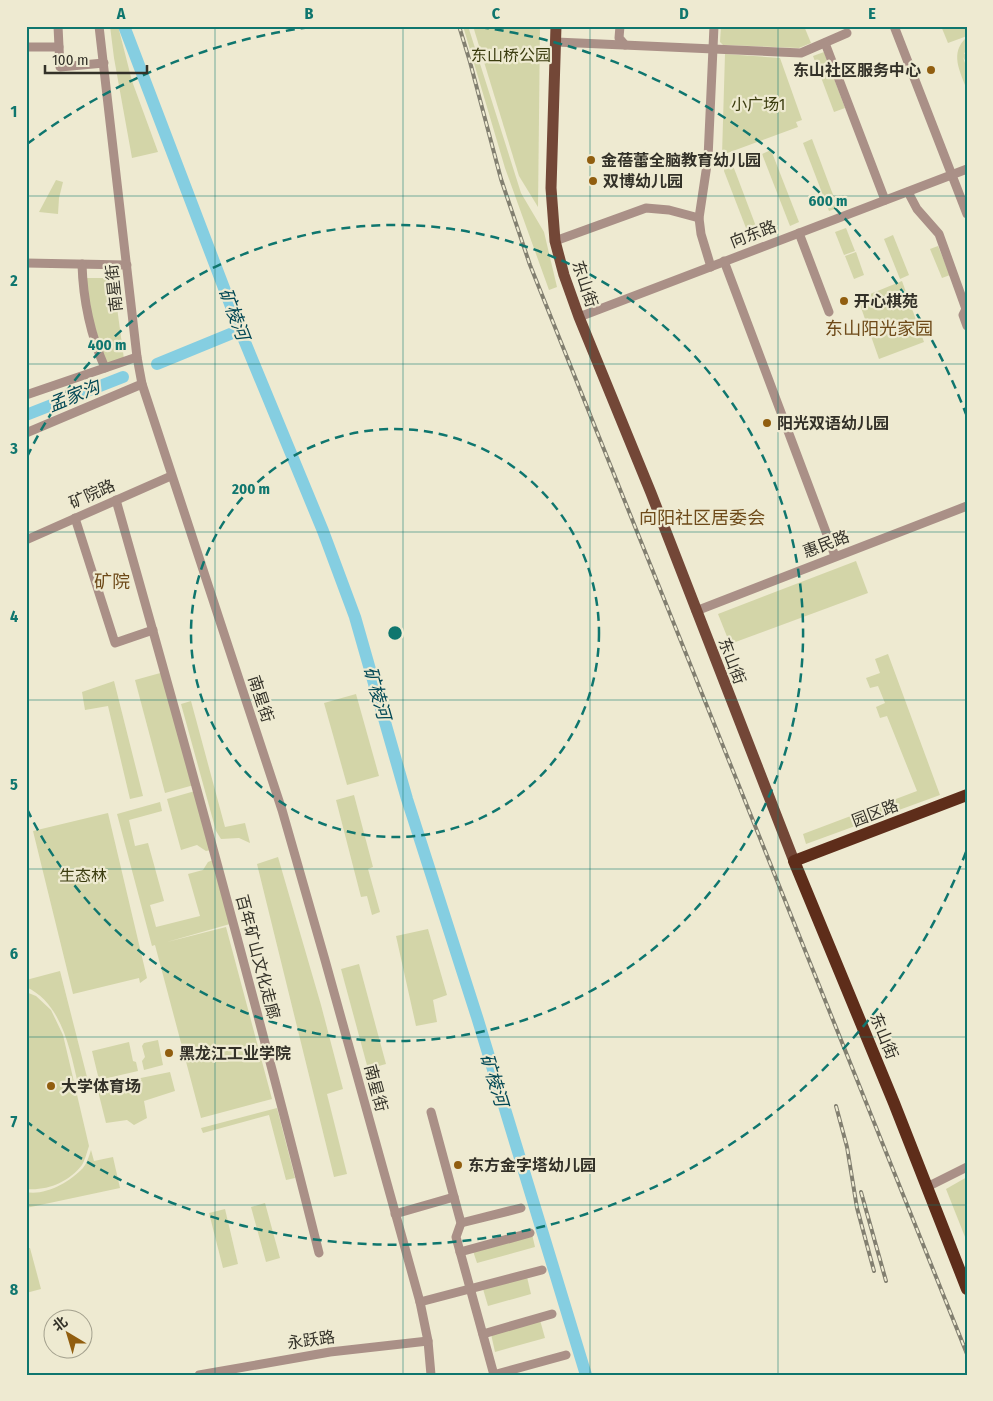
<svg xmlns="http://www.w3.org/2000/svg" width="993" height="1401" viewBox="0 0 993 1401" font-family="'Fira Sans Condensed','Noto Sans SC',sans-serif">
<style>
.green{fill:#d3d5a8}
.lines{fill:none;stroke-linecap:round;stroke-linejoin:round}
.river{stroke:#85cee1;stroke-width:12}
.minor{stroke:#aa9087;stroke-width:9}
.major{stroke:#734737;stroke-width:11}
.highway{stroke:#5e2d1a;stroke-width:12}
.rail-casing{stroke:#827f70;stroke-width:4}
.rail{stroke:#eeead1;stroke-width:2;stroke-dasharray:5.5;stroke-linecap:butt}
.grid{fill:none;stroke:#0f766e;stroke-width:1;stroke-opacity:0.55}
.ring{fill:none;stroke:#0f766e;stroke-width:2.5;stroke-dasharray:9 6}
.poi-dot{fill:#915e0f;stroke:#eeead1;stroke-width:2}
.labels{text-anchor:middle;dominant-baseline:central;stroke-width:4.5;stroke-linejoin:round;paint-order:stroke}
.park-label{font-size:16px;fill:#3b3c0f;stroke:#eeead1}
.poi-label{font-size:16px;font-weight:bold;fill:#333128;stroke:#eeead1;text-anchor:start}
.street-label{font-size:16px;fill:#333128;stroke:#eeead1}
.water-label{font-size:18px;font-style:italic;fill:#014754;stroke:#eeead1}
.neighbourhood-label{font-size:18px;fill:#6e4a19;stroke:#eeead1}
.centre{fill:#0f766e;stroke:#eeead1;stroke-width:2.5}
.ring-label{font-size:15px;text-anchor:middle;font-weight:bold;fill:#0f766e;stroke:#eeead1;stroke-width:4.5;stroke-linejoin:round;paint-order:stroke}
.neatline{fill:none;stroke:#0f766e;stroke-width:2}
.grid-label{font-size:16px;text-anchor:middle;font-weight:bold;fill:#0f766e}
</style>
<rect width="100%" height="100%" fill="#eeead1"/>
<!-- green -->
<g class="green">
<path d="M110 26H118L132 81 158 152 132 158 114 58Z"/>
<path d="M463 26H468L521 193 544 232 557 287 549 290 505 168Z"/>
<path d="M473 26H540L538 207 519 176Z"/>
<path d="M721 26H804L811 43 799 48 723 45 720 42Z"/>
<path d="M941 26H967V36L948 43Z"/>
<path d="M967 37V48L964 54 967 53V64L963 57 967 69V90C960 71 949 53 967 37Z"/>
<path d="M824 52 845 108 834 112 813 56Z"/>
<path d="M725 54 780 58 802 120 796 122 798 127 722 155Z"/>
<path d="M812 139 838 208 829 211 803 143Z"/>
<path d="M771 150 799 222 790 226 762 154Z"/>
<path d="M732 163 760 237 751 241 724 171 725 166Z"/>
<path d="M56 180 63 182 59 198 58 214 39 212Z"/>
<path d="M846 228 855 251 844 255 835 232Z"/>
<path d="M893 235 909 275 900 279 884 239Z"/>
<path d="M938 246 950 275 942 278 930 249Z"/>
<path d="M856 252 864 275 854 279 845 256Z"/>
<path d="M83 278H113L124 359 106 365 88 303Z"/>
<path d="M902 281 924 342 879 359 858 299Z"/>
<path d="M856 561 868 593 730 644 718 614Z"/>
<path d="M888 654 940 795 806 844 803 834 917 791 887 716 880 718 876 707 885 703 878 686 870 688 866 678 880 673 875 659Z"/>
<path d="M164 672 194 785 165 793 135 680Z"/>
<path d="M114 681 143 796 130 799 108 706 85 710 82 692Z"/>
<path d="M356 694 379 776 347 785 324 703Z"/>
<path d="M191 701 225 827 245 823 250 843 239 838 221 839 216 831 181 704Z"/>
<path d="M195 791 211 850 206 851 197 845 181 850 167 799Z"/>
<path d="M354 795 373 867 368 869 380 912 372 915 367 896 361 897 336 800Z"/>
<path d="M160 802 162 811 129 820 135 846 148 843 164 901 150 905 156 927 200 916 188 874 203 870 208 862 213 860 230 924 167 942 226 927 272 1099 201 1118 155 945 152 946 117 814Z"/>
<path d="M108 813 147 978 140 983 139 978 73 994 33 831Z"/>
<path d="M278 857 321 1005 343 1089 327 1094 347 1174 334 1177 257 864Z"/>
<path d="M428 929 447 995 433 1000 437 1022 416 1026 396 936Z"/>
<path d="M359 964 386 1064 368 1069 341 969Z"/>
<path d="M60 971 88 1081 78 1084C70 1050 62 1003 26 987V980Z"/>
<path d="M26 992 36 996 51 1010 63 1035 89 1146C87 1152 85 1160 82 1165 69 1182 47 1191 26 1189Z"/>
<path d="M158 1040 163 1065 144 1070 142 1061 145 1057 142 1046 144 1043Z"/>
<path d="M129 1042 133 1061 136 1062 138 1071 99 1080 92 1051Z"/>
<path d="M170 1072 175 1091 144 1101 147 1118 134 1125 127 1120 106 1123 97 1087Z"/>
<path d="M277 1108 295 1178 286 1180 269 1115 203 1133 201 1128Z"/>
<path d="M91 1150 94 1161 113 1157 120 1188 26 1208V1192C45 1196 70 1182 83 1168 87 1163 89 1156 91 1150Z"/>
<path d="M967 1177V1242L946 1189Z"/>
<path d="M265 1203 280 1258 266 1262 251 1207Z"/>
<path d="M225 1209 238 1264 223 1268 209 1213Z"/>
<path d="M532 1234 535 1247 477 1263 473 1251Z"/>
<path d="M26 1248H30L41 1289 26 1293Z"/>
<path d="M527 1277 531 1294 488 1306 483 1289Z"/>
<path d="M540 1320 545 1338 495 1352 491 1334Z"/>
</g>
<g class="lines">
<!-- river -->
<g class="river">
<path d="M124 26 240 330 323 531 355 617 407 799 477 1017 586 1375"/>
<path d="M157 364 240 330"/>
<path d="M26 415 123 377"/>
</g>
<!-- minor -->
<g class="minor">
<path d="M58 26 59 47"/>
<path d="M99 26 137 357 142 384 282 810 325 960 420 1302 428 1341 431 1375"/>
<path d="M620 26 619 38 625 45"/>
<path d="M894 26 967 214"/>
<path d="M556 42 801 53 847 33"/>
<path d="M825 43 885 200"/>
<path d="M26 47H59L60 67 104 63"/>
<path d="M908 192 917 209 939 234 966 309 963 315 967 326"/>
<path d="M799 233 829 312"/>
<path d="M555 241 646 208 669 210 699 218"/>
<path d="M724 261 835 556"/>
<path d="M26 263 127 265"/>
<path d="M82 264C83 298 91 336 105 368"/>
<path d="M711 267 701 234 699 218 708 158 714 26"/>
<path d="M579 317 967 169"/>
<path d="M26 395 137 357"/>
<path d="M26 433 142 384"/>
<path d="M116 500C187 750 256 1001 319 1253"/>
<path d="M75 518 115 643 153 630"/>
<path d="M26 540 171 476"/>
<path d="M696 611 967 506"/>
<path d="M431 1112 461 1223 456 1237 494 1375"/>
<path d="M927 1187 967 1167"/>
<path d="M395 1214 454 1197"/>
<path d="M461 1223 521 1208"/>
<path d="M460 1252 530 1233"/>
<path d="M420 1302 542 1270"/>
<path d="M483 1334 552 1314"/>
<path d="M199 1375 330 1352 428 1341"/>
<path d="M493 1375 566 1355"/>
</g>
<!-- major -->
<path class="major" d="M556 26 551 188 555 241 564 275 579 317 651 493 794 861"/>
<!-- highway -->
<path class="highway" d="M967 795 794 861 894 1103 967 1289"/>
<defs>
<g id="rail">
<path d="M459 26 470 62 501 179 530 265 967 1354"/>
<path d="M836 1106 847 1147 857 1208 874 1271"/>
<path d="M861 1192 886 1281"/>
</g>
</defs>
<!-- rail casing -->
<use href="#rail" class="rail-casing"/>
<!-- rail -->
<use href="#rail" class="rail"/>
</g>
<!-- grid -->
<path class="grid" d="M215 26V1375M403 26V1375M590 26V1375M778 26V1375M26 196H967M26 364H967M26 532H967M26 700H967M26 869H967M26 1037H967M26 1205H967"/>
<!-- distance rings -->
<g class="ring">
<circle cx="395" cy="633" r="204"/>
<path d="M27 457A408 408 0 1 1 27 809"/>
<path d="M966 852A612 612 0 0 1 27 1122M27 144A612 612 0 0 1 310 27M480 27A612 612 0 0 1 966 414"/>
</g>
<!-- markers -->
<g class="poi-dot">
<circle cx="931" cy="70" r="5"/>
<circle cx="591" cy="160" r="5"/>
<circle cx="593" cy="181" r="5"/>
<circle cx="844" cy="301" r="5"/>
<circle cx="767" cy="423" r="5"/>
<circle cx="169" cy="1053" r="5"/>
<circle cx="51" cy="1086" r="5"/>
<circle cx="458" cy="1165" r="5"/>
</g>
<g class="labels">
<!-- park labels -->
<g class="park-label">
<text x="511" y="55">东山桥公园</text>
<text x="758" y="104">小广场1</text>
<text x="83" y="875">生态林</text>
</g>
<!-- poi labels -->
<g class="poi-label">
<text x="921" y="70" text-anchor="end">东山社区服务中心</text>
<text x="601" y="160">金蓓蕾全脑教育幼儿园</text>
<text x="603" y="181">双博幼儿园</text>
<text x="854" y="301">开心棋苑</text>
<text x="777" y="423">阳光双语幼儿园</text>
<text x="179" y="1053">黑龙江工业学院</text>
<text x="61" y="1086">大学体育场</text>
<text x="468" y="1165">东方金字塔幼儿园</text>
</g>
<!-- street labels -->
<g class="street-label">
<text transform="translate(753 234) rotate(-21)">向东路</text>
<text transform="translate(585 284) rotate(72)">东山街</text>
<text transform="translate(114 288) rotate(-96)">南星街</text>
<text transform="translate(92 494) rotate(-24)">矿院路</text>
<text transform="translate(826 544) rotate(-21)">惠民路</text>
<text transform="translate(732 661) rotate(69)">东山街</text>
<text transform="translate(261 699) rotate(72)">南星街</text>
<text transform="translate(875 813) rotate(-21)">园区路</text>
<text transform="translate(258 957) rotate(75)">百年矿山文化走廊</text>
<text transform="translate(884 1036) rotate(68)">东山街</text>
<text transform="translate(376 1088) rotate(75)">南星街</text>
<text transform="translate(311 1340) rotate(-8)">永跃路</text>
</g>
<!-- water labels -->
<g class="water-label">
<text transform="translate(234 314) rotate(69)">矿棱河</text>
<text transform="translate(74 396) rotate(-22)">孟家沟</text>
<text transform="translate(377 693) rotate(74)">矿棱河</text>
<text transform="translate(494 1080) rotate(73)">矿棱河</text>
</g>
<!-- neighbourhood labels -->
<g class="neighbourhood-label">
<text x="879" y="329">东山阳光家园</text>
<text x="702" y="518">向阳社区居委会</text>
<text x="112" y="582">矿院</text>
</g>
</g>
<circle cx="395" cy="633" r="8" class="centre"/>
<g class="ring-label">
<text x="828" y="206">600 m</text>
<text x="107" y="350">400 m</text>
<text x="251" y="494">200 m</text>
</g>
<!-- border -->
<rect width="993" height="1401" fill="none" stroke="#eeead1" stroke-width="55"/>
<!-- north arrow -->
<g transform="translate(68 1334) rotate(322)"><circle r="24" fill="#eeead1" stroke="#a3a08d"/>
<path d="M0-4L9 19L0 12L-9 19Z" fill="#915e0f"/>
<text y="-8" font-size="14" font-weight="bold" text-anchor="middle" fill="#333128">北</text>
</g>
<!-- scale -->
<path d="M45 65v8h102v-8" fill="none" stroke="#333128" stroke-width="2.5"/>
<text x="52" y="65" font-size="15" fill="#333128" stroke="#eeead1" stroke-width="4" paint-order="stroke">100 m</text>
<rect x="28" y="28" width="938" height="1346" class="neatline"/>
<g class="grid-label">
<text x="121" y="19">A</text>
<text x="309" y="19">B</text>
<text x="496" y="19">C</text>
<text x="684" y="19">D</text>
<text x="872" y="19">E</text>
<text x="14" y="117">1</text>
<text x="14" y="286">2</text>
<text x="14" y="454">3</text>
<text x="14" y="622">4</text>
<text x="14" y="790">5</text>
<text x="14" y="959">6</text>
<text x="14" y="1127">7</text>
<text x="14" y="1295">8</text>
</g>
</svg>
